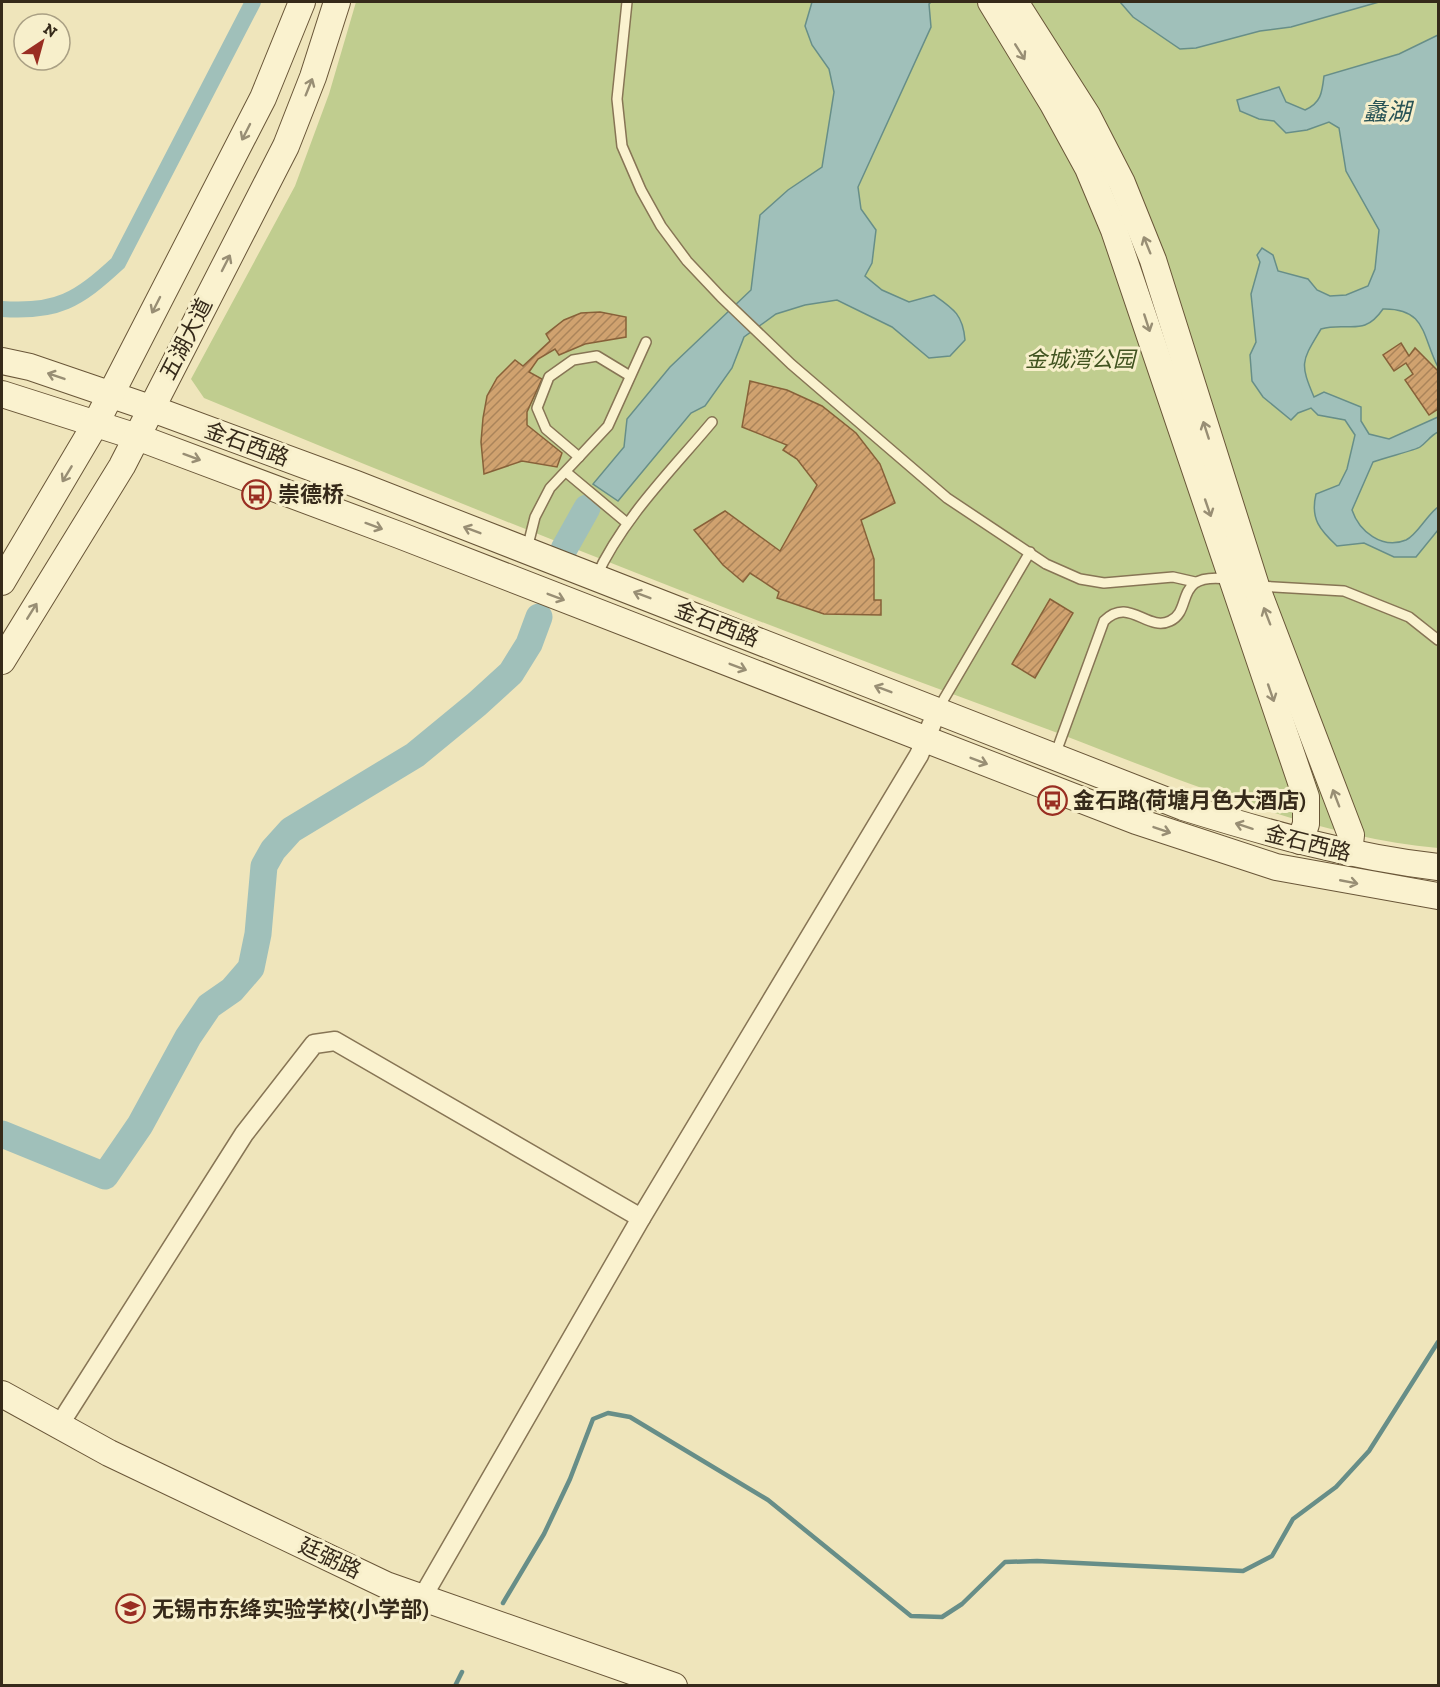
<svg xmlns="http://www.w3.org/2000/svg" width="1440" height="1687" viewBox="0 0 1440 1687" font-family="'Zilla Slab','Noto Sans SC',serif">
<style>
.park{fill:#c0cd8f}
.water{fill:#a0c0ba;stroke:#678e88;stroke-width:1.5}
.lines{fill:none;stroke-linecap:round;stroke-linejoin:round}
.stream{stroke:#678e88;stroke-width:4.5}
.canal{stroke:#a0c0ba;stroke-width:16}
.river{stroke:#a0c0ba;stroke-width:27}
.building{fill:url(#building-hatch);stroke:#876139;stroke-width:1.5}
.lane-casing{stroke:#877555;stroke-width:12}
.street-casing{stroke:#877555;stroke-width:21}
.secondary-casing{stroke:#695638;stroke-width:28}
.lane{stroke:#faf2cf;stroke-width:9}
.street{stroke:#faf2cf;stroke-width:18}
.secondary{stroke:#faf2cf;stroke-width:26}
.oneway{stroke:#988e74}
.labels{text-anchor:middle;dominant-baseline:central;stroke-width:6;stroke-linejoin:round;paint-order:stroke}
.street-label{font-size:22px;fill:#362a1a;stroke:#f7efcb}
.park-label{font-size:22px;font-style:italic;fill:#415320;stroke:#f7efcb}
.poi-label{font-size:22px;font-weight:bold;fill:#362a1a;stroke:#f7efcb;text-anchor:start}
.water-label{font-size:24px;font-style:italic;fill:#295456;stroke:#f7efcb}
</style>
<defs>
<pattern id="building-hatch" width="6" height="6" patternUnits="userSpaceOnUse" patternTransform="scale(1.5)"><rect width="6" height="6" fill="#d0a26f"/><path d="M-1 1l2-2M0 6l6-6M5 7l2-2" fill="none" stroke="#aa845a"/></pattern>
</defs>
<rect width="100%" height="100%" fill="#efe5bb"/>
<!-- park -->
<path class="park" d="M356 2H1438V848C1300 835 1158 770 1028 722 751 621 477 511 204 398L191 379 295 186 329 94Z"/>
<!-- water -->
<g class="water">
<path d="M812 2H931L929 4 931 27 858 187 861 209 876 230 872 263 865 276 882 290 909 302 934 295C954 309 963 315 965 340L950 356 929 358 892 327 837 300 805 305 776 314 744 337 732 368 705 406 691 413 618 501 593 484 624 447 627 419 670 367 751 290 760 215 788 190 822 167 834 92 829 69 812 45 805 26Z"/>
<path d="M1120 2H1379L1291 27 1260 31 1196 48 1180 49 1133 17Z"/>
<path d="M1438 35V367C1422 337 1427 308 1383 309 1363 338 1349 321 1321 329 1302 361 1299 362 1314 397L1324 392 1361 407V421L1369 434 1389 439 1438 417V432C1430 436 1427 442 1420 447 1416 450 1383 458 1373 462L1352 510C1359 531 1382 550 1406 540 1417 535 1426 516 1438 507V530L1416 557H1394L1364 543 1337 546C1320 530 1310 519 1316 494L1339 485 1347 469 1355 435 1345 420 1318 415 1311 408 1298 413 1291 420 1263 397 1252 381 1250 355 1256 342 1251 294 1260 262 1257 255 1262 248 1273 255 1278 271 1308 279 1317 290 1330 296 1346 295 1368 286 1375 269 1379 230 1346 171 1339 128 1329 122 1307 130 1286 133 1274 121 1259 119 1240 111 1237 100 1279 87 1286 102 1305 110C1321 103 1322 93 1324 76L1399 54Z"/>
</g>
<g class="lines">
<!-- stream -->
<g class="stream">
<path d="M503 1603 544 1534 570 1479 593 1419 608 1413 630 1417 768 1500 911 1616 942 1617 962 1604 1005 1562 1037 1561 1243 1571 1272 1556 1293 1519 1336 1487 1369 1451 1438 1342"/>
<path d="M455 1686 462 1672"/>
</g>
<!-- canal -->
<path class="canal" d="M2 309C57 313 78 300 118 263L253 2"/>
<!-- river -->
<g class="river">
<path d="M564 549 587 508"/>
<path d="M2 1134 105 1176 140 1125 188 1037 209 1006 232 990 251 968 258 934 264 866 273 850 291 830 415 755 477 704 511 673 529 644 539 617"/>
</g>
</g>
<!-- building -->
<g class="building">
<path d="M600 312 626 317V337L585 344 559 355 555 349 538 359 529 372 542 379 527 412V425L562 453 557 467 522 461 484 474 481 442 483 418 487 396 497 378 515 360 523 366 550 341 546 334 564 320 581 313Z"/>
<path d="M1401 343 1409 356 1415 348 1438 371V409L1429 415 1405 380 1413 374 1406 363 1394 371 1383 355Z"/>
<path d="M750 381 787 390 822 406 856 433 880 464 895 503 861 520 874 559V600H881V615L824 614 777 598 779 592 750 573 743 582 723 565 694 530 725 511 780 551 817 485 797 459 783 450 787 445 742 427Z"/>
<path d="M1050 599 1073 613 1035 678 1012 664Z"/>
</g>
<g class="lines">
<defs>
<g id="lane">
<path d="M627 2 617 99 622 146 641 190 661 226 687 261 721 297 791 364 947 498 1046 564 1080 579 1104 583 1173 577 1195 582"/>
<path d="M579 457 546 429 537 408 549 377 573 360 597 356 630 376"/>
<path d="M566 472 627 523"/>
<path d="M527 549 535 517 550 488 608 426 646 342"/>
<path d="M596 577C623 518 671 471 712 422"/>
<path d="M1259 586 1344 591 1409 617 1438 640"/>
<path d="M938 709 1030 552"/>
<path d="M1055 755 1104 621C1129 596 1147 632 1170 621 1194 610 1172 572 1228 579"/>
</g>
<g id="street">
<path d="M58 1427 244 1134 314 1044 335 1041 641 1218"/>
<path d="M415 1610 641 1218 919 755 937 711"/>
</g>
<g id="secondary">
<path d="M991 2 1053 104 1088 168 1114 230 1306 797V824L1300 841"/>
<path d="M1015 2 1087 115 1122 183 1153 260 1256 586 1351 835 1349 853"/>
<path d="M2 361 30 367 150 408 356 484 1183 807C1267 833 1351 857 1438 867"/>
<path d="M2 394 137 437 399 535 1136 821 1276 867 1438 896"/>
<path d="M2 582 96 423 263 98 302 2"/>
<path d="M2 661 122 466 286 146 313 77 337 2"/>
<path d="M2 1394 109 1453 386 1585 674 1686"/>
</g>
</defs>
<!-- lane casing -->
<use href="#lane" class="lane-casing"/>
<!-- street casing -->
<use href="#street" class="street-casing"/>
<!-- secondary casing -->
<use href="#secondary" class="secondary-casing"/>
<!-- lane -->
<use href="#lane" class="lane"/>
<!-- street -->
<use href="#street" class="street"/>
<!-- secondary -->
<use href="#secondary" class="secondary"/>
</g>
<!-- one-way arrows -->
<defs><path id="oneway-shaft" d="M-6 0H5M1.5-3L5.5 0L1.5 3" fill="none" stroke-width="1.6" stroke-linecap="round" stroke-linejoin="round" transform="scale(1.5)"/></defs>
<g class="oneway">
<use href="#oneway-shaft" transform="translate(1020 52) rotate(58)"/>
<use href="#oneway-shaft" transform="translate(309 87) rotate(-68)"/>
<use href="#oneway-shaft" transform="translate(246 132) rotate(117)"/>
<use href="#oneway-shaft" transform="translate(1147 245) rotate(-112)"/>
<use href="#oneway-shaft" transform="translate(226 263) rotate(-63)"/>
<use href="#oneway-shaft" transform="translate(156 305) rotate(117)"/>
<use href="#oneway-shaft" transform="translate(1147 323) rotate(72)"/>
<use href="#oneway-shaft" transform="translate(56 376) rotate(-161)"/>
<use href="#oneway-shaft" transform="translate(1206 430) rotate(-108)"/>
<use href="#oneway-shaft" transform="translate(192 457) rotate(20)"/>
<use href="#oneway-shaft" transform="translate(67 474) rotate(121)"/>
<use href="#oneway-shaft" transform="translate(1208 508) rotate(71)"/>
<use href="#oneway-shaft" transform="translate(374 526) rotate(20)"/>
<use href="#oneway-shaft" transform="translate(472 530) rotate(-159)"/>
<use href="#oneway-shaft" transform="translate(642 595) rotate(-159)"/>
<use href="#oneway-shaft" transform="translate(556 597) rotate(21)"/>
<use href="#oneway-shaft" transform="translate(32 611) rotate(-58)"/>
<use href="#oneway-shaft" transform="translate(1267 616) rotate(-111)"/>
<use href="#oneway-shaft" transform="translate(738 667) rotate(21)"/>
<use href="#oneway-shaft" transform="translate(883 689) rotate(-159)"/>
<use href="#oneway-shaft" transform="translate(1271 693) rotate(71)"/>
<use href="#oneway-shaft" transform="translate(979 761) rotate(21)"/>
<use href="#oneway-shaft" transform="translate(1336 798) rotate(-111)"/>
<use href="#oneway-shaft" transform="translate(1244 826) rotate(-162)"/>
<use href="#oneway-shaft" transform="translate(1162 830) rotate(19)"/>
<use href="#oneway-shaft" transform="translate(1349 882) rotate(11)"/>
</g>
<!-- icons -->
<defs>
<symbol id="bus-ring" viewBox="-11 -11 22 22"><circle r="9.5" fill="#f7efcb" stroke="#992e22" stroke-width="1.5"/><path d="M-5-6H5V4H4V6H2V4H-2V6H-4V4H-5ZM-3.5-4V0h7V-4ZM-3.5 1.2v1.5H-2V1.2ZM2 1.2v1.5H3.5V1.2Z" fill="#992e22"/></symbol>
<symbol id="school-ring" viewBox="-11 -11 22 22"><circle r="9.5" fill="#f7efcb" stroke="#992e22" stroke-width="1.5"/><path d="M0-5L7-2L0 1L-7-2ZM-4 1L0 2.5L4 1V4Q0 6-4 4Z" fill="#992e22"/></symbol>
</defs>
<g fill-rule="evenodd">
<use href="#bus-ring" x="240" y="478" width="33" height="33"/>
<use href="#bus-ring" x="1036" y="784" width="33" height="33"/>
<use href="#school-ring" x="114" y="1592" width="33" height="33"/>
</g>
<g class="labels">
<!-- street labels -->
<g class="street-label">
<text transform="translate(186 339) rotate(-63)">五湖大道</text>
<text transform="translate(247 444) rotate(20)">金石西路</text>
<text transform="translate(717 624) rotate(21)">金石西路</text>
<text transform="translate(1308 843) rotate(14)">金石西路</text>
<text transform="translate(330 1558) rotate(25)">廷弼路</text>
</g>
<!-- park labels -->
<g class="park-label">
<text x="1080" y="359">金城湾公园</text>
</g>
<!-- poi labels -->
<g class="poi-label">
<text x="278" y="494">崇德桥</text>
<text x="1073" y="800">金石路(荷塘月色大酒店)</text>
<text x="152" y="1609">无锡市东绛实验学校(小学部)</text>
</g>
<!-- water labels -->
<g class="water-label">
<text x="1387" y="111">蠡湖</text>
</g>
</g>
<!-- border -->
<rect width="1440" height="1687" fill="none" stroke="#362a1a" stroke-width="6"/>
<!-- north arrow -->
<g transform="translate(42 42) rotate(36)"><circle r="28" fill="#f7efcb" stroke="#aaa084" stroke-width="1.5"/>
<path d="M0-4.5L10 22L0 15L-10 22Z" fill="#992e22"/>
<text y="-9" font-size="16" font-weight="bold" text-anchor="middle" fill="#362a1a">N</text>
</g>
</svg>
